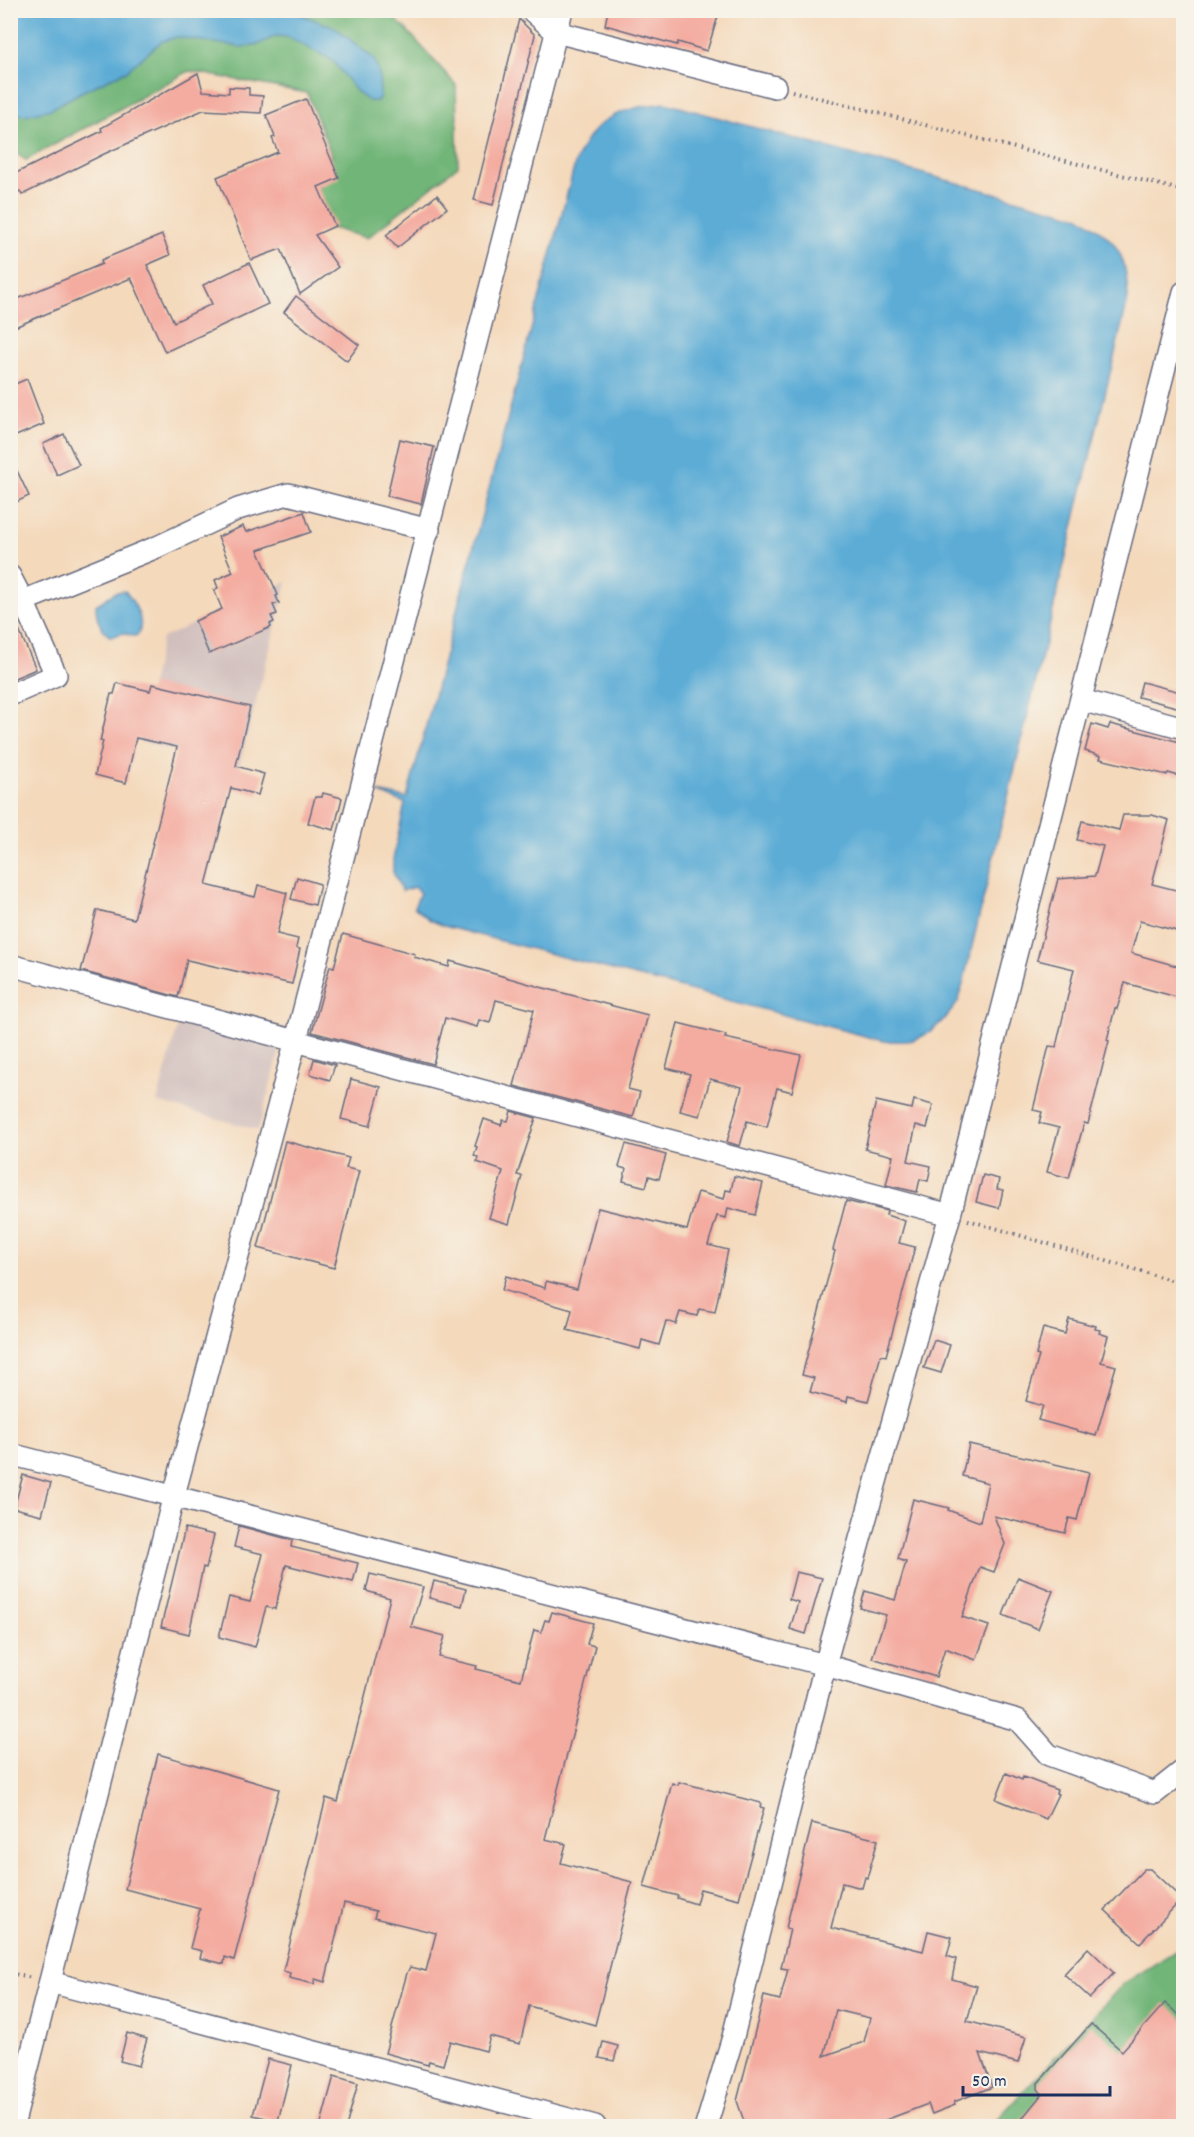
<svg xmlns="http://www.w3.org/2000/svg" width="1194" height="2137" viewBox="0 0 1194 2137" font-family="Dekko,sans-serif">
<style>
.industrial{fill:#d1bfbd}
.forest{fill:#71b578;stroke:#46726b;stroke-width:1.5}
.water{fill:#5cacd6;stroke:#3c6e9a;stroke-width:1.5}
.building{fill:#f4aca0;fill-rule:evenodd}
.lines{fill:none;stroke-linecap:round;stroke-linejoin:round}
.minor-casing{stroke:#676a7f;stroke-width:24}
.path{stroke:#676a7f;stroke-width:4;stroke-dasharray:1.5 4.5;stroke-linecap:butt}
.minor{stroke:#fff;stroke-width:21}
</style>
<rect width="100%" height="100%" fill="#f7f3e8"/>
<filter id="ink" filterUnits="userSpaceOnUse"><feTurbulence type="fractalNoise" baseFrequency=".0167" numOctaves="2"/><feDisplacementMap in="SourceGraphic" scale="12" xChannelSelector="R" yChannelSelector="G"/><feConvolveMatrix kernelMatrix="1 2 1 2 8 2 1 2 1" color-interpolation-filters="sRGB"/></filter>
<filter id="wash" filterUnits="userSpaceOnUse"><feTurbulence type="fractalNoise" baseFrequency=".008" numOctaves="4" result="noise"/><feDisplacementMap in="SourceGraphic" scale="24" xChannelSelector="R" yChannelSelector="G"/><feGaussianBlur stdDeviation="1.35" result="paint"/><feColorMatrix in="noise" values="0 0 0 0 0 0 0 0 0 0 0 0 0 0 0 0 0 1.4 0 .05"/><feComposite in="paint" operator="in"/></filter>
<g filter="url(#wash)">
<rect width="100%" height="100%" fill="#f4d9bb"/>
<!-- industrial -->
<g class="industrial">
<path d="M287 582 239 767 138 741 162 638Z"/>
<path d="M181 1015 282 1043 258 1130 157 1102Z"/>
</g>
<!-- forest -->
<g class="forest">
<path d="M10 11H386L406 29 456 85 458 166 367 238 306 221 332 156 307 93 189 71 26 160 11 150Z"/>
<path d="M1183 1946V2126H991L1123 1984Z"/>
</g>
<!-- water -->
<g class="water">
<path d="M11 10 291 11 336 28 374 59 379 73 380 96 377 101H369L357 92 332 60 288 37 276 36 259 44 241 47 177 37 161 42 126 71 81 92 51 109 25 115 11 113Z"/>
<path d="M665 103 1081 217C1119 243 1126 252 1128 299L959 1000C949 1016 931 1035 913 1040 904 1042 893 1041 884 1041L444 926 430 920 414 907 420 893 414 887 402 891 393 872V859L405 803 377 792 407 798 575 164C591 118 620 108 665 103Z"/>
<path d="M125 591C134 602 146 621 138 635L133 636 123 633 111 637C100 630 96 617 96 605L116 592Z"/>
</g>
<g id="blocks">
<!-- building -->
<g class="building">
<path d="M608 10H720L707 51 678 42 677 45 605 25Z"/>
<path d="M519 19 535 35 493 205 474 200Z"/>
<path d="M198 73 203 91 229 93V87L249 88V95L263 96 261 113 203 110 104 154 22 195 20 191 10 196V176L102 131 101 128Z"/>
<path d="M306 99 339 178 318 187 335 226 315 235 338 267 300 294 281 249 251 260 217 177 278 152 272 138 275 137 266 115Z"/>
<path d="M437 195 447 208 397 248 386 235Z"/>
<path d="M162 235 170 255 147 265 174 322 212 304 203 285 249 263 268 304 165 352 131 278 10 329V302L102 264 101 260Z"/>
<path d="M296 296 359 345 347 361 284 312Z"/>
<path d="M27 379 44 424 16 436 10 423V386Z"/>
<path d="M64 434 79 465 57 475 43 444Z"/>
<path d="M400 439 434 447 421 504 387 496Z"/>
<path d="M10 456 29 496 10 505Z"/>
<path d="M304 512 311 532 258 550 278 595 276 596 279 603 273 605 277 614 271 616 274 622 270 624 271 627 209 654 195 621 222 609 214 590 218 588 215 580 233 572 218 537 243 526 246 532Z"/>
<path d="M10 610 36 669 10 680Z"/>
<path d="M1142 682 1184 693V709L1138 697Z"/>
<path d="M117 683 150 691 152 684 250 707 236 766 264 774 258 795 231 788 206 885 255 897 258 885 287 893 277 934 298 939 296 948 300 949 292 984 187 960 178 997 81 971 97 910 134 919 177 747 136 738 126 783 95 775 103 741H100L111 694H114Z"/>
<path d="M1092 724 1108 729 1110 724 1184 743V762L1179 776 1168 773 1167 775 1100 759 1101 756 1085 751Z"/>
<path d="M323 793 342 798 334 830 308 823 315 797H322Z"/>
<path d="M1123 815H1152L1169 820 1152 884 1184 892V933L1140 921 1131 953 1184 968V999L1125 983 1117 1009 1115 1008 1107 1040 1109 1041 1088 1124 1084 1123 1069 1178 1047 1172 1059 1128 1039 1123 1042 1112 1033 1110 1049 1046 1056 1047 1074 969 1037 960 1058 879 1095 876 1103 846 1077 840 1082 821 1119 830Z"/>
<path d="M297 877 320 884 315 905 291 899Z"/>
<path d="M343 934 415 954 414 957 449 967 450 961 540 987 648 1015 628 1089 640 1092 633 1117 514 1086 534 1010 496 1000 490 1023 479 1020 477 1027 445 1018 433 1064 312 1032 330 966 334 967Z"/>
<path d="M678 1023 726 1035 725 1038 801 1055 792 1092 777 1088 767 1127 747 1121 740 1146 727 1142 742 1087 710 1079 700 1116 680 1111 690 1074 666 1068Z"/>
<path d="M314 1059 335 1065 330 1080 310 1074Z"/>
<path d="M351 1079 381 1087 370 1126 341 1119Z"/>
<path d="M914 1100 933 1105 927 1128 916 1125 908 1161 931 1166 928 1181 920 1179 917 1192 886 1185 893 1156 865 1149 876 1101 912 1109Z"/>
<path d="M511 1111 536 1118 517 1175 522 1176 509 1224 489 1218 503 1171 477 1162 478 1157 474 1156 477 1147 475 1146 484 1119 501 1125 503 1120 508 1121Z"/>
<path d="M285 1141 349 1158 346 1168 359 1171 334 1268 258 1248Z"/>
<path d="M626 1144 666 1155 659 1179 649 1176 646 1187 623 1181 626 1169 619 1167Z"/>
<path d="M983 1175 999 1179 997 1189 1003 1190 999 1208 976 1202Z"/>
<path d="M734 1176 763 1183 755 1215 728 1208 726 1218 717 1216 708 1245 728 1250 715 1312 699 1309 697 1316 680 1312 676 1324 666 1321 659 1345 642 1340 640 1349 567 1330 572 1310 502 1290 506 1276 545 1288 546 1281 577 1289 598 1208 687 1230 698 1192 724 1199 726 1190 731 1191Z"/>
<path d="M846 1201 887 1211 886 1215 905 1221 899 1243 915 1247 886 1356 881 1355 868 1401 848 1396 847 1402 810 1392 814 1378 802 1375 835 1251 833 1250Z"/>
<path d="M1069 1319 1096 1326 1095 1329 1100 1330 1099 1333 1108 1336 1101 1362 1116 1366 1096 1436 1038 1420 1043 1406 1026 1401 1039 1356 1036 1355 1043 1328 1065 1334Z"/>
<path d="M934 1340 950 1345 941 1373 924 1368Z"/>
<path d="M969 1444 1089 1472 1077 1520 1069 1518 1065 1533 994 1516 1005 1544 994 1572 980 1567 962 1617 989 1626 976 1660 945 1648 936 1677 872 1658 886 1615 860 1608 865 1591 895 1600 906 1562 898 1559 913 1499 949 1508 948 1510 980 1522 988 1483 962 1476Z"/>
<path d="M23 1475 51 1483 42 1515 14 1508Z"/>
<path d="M239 1526 292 1540 291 1547 358 1563 353 1582 286 1565 275 1609 266 1607 255 1647 219 1637 229 1597 250 1602 263 1554 234 1547Z"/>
<path d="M185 1528 214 1535 206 1568 203 1567 189 1634 161 1627Z"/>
<path d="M796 1572 822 1578 806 1634 790 1629 798 1602 789 1599Z"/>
<path d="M370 1574 423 1587 411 1627 445 1636 439 1657 477 1666 476 1669 521 1680 534 1630 541 1632 545 1620 549 1621 552 1612 593 1623 587 1644 595 1646 545 1839 566 1844 561 1863 632 1882 595 2025 529 2006 520 2044 490 2036 486 2051 450 2041 443 2065 429 2061 428 2065 385 2053 407 1973 410 1967 426 1971 436 1933 374 1918 376 1911 344 1903 325 1982 315 1979 314 1984 289 1978 290 1973 283 1971 326 1798 338 1802 390 1598 366 1591Z"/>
<path d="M1018 1577 1053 1591 1038 1629 1003 1615Z"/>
<path d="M434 1581 466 1589 462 1606 429 1598Z"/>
<path d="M158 1754 279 1789 234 1960 225 1957 224 1964 200 1958 202 1951 190 1948 200 1909 125 1889Z"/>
<path d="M1006 1773 1022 1780 1023 1777 1057 1790 1056 1793 1058 1794 1046 1819 996 1799Z"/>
<path d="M679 1782 761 1803 760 1807 764 1808 739 1899 700 1889 696 1904 677 1898 678 1896 644 1887 672 1783 678 1785Z"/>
<path d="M812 1823 878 1840 867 1878 865 1877 862 1888 842 1883 831 1928 923 1951 928 1931 952 1937 947 1956 956 1959 952 1979 977 1986 967 2021 1026 2037 1018 2063 980 2053 992 2087 954 2102 955 2105 932 2114 928 2104 867 2127H746L737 2101 764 1996 780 2000 788 1969 781 1968 790 1929 786 1928ZM836 2010 870 2018 864 2042 824 2056Z"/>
<path d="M1144 1869H1150L1182 1899 1140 1943 1105 1910Z"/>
<path d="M1088 1948 1114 1973 1090 1998 1064 1974Z"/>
<path d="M1165 2003 1184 2019V2127H1015L1042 2094 1038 2089V2083L1091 2024 1122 2051Z"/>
<path d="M127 2033 147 2039 139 2066 120 2061Z"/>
<path d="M603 2042 618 2046 614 2061 599 2058Z"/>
<path d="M268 2059 292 2065 278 2121 253 2115Z"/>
<path d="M334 2076 358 2083 346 2127H320Z"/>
</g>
</g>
</g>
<g filter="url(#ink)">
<use href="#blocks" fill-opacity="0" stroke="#676a7f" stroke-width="1.5"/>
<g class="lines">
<defs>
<g id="minor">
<path d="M531 10 556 32 775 87"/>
<path d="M10 576 23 601"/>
<path d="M10 695 56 675 23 601 157 547 238 509 288 494 429 530"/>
<path d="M1081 700 1184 728"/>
<path d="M10 965 950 1215"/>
<path d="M10 1454 825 1665 1018 1720 1049 1755 1155 1793 1184 1770"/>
<path d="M50 1982 595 2126"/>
<path d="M13 2126 174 1495 296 1040 562 10"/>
<path d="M706 2126 733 2037 825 1665 950 1215 1184 292"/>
</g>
</defs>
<!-- minor casing -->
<use href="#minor" class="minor-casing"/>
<!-- path -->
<g class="path">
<path d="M792 91 1184 191"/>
<path d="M968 1220 1184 1284"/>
<path d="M10 1973 32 1978"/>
</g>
<!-- minor -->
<use href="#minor" class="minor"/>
</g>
</g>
<!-- margin -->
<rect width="1194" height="2137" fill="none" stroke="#f7f3e8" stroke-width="36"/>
<!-- scale -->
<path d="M963 2086v9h147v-9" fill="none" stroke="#1b2f5e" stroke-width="3"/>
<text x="972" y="2086" font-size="18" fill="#1b2f5e" stroke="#f7f3e8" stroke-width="4.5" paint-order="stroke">50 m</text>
</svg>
